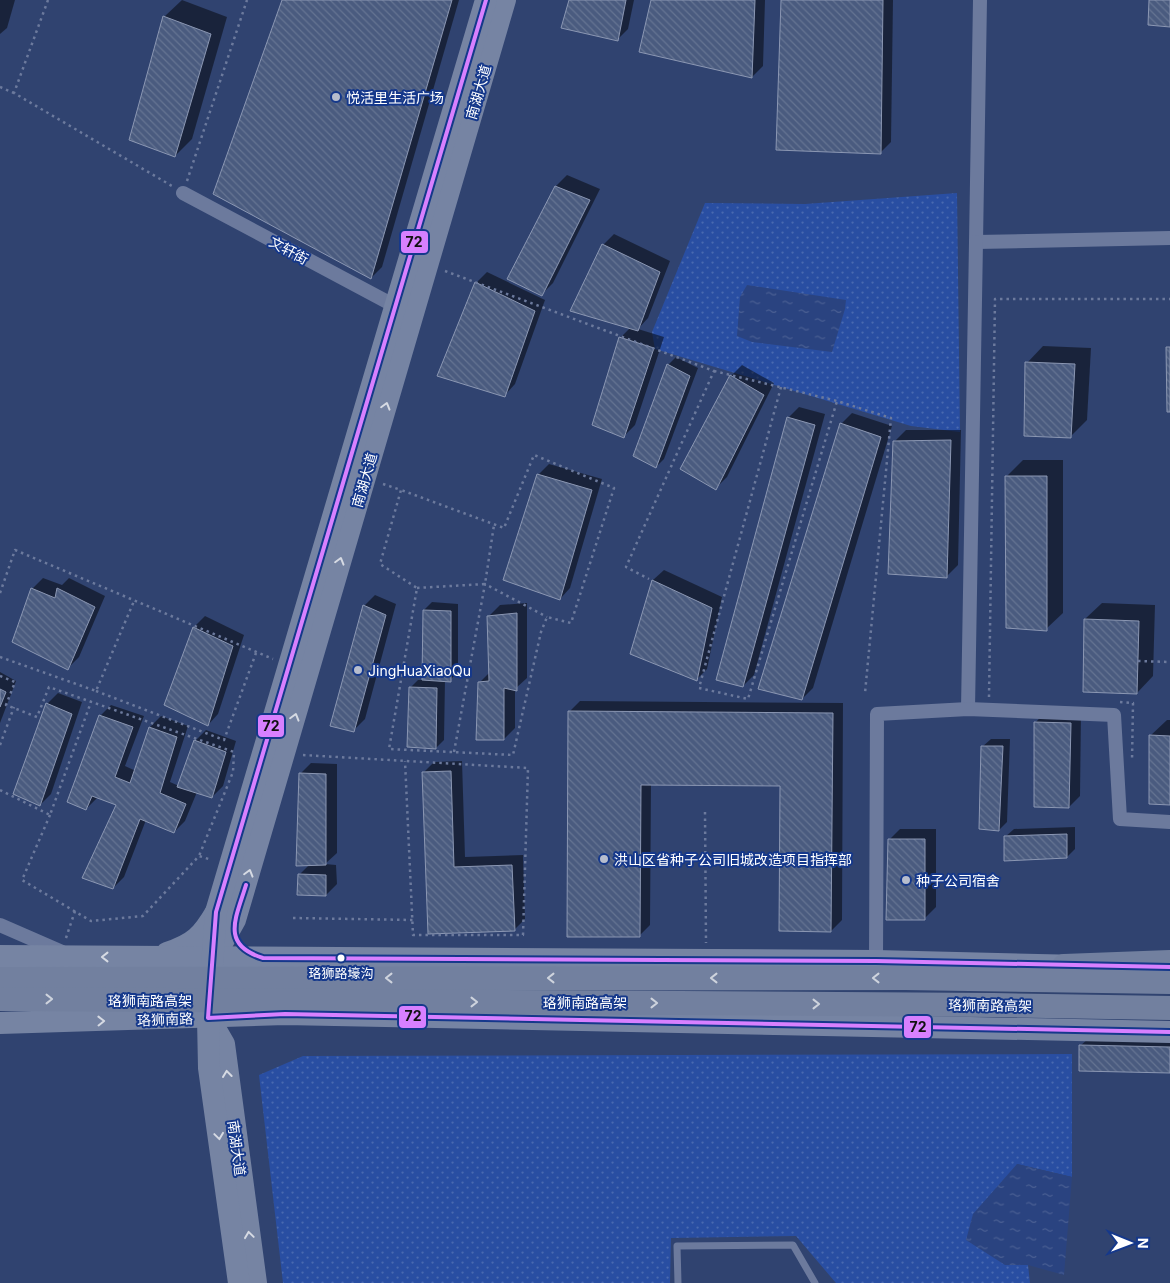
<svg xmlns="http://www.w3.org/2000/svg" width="1170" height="1283" viewBox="0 0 1170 1283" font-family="Inter,'Noto Sans SC',sans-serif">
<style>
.grass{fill:url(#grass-dots)}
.water{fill:url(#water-ripples)}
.shadow{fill:#0007}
.building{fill:url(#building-back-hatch);stroke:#8b97b3}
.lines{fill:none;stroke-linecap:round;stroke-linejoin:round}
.path{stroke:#6c7a9d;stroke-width:2.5;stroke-dasharray:2.5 4;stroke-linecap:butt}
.service{stroke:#6c7a9d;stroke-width:7}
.minor{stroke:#6c7a9d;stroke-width:14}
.primary{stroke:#7684a3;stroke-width:22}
.trunk{stroke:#72809f;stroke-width:24}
.bus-1-casing{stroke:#15388b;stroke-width:8}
.bus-1{stroke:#d880ff;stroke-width:4}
.oneway{stroke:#d6dae3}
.oneway2{stroke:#ced3dd}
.poi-dot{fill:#b7bdcd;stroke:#15388b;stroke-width:2}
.bus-dot{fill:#fff;stroke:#15388b;stroke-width:2}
.labels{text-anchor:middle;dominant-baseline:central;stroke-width:4;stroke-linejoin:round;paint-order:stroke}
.bus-label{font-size:13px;fill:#fff;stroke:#15388b}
.street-label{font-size:14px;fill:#fff;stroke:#15388b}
.poi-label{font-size:14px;fill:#fff;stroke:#15388b;text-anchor:start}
.line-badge{stroke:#15388b;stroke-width:2}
.pale-badge-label{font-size:14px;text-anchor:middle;font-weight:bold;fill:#111}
</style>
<defs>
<pattern id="grass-dots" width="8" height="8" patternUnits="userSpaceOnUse" patternTransform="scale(1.25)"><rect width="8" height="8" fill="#294ea2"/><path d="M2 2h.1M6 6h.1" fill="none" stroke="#4969b0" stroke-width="1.8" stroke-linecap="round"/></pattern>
<pattern id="water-ripples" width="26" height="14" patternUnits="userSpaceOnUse" patternTransform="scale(1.25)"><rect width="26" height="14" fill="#2a4380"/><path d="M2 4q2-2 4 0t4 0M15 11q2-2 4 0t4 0" fill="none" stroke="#4a5f93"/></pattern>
<pattern id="building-back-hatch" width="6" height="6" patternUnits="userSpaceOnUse" patternTransform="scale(1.25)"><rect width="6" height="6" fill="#4a5b7f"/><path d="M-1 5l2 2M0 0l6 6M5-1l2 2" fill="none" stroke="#657492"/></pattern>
</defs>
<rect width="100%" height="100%" fill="#304370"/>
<!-- grass -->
<g class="grass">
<path d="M957 193 960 432 911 426 655 349 652 332 705 203 805 204Z"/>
<path d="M1072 1054V1177L1017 1164 1005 1265H1028L1030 1283H836L796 1236 671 1238 670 1283H283L259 1075 303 1056Z"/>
</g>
<!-- water -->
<g class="water">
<path d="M747 285 846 300 845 309 832 352 752 342 737 336 740 297Z"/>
<path d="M1017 1164 1072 1177 1064 1275 1028 1265H1005L966 1240 973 1214Z"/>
</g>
<!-- shadow -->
<g class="shadow">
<path d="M0 0H15L7 28 0 34Z"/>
<path d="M182 0 227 17 192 139 175 156 131 140 165 16Z"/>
<path d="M283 0H459L382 267 371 278Z"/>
<path d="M570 0H634L628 29 617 40Z"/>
<path d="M652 0H765L763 66 752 77Z"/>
<path d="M782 0H893L891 142 880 153Z"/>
<path d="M567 175 600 189 553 283 542 294 556 186Z"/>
<path d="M614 234 670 261 648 318 638 329 664 337 635 425 624 436 620 338 631 327 603 245Z"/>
<path d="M487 272 545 300 515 384 504 396 476 283Z"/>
<path d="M1043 346 1091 348 1087 420 1071 436 1027 363Z"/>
<path d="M676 357 698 368 664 459 656 467 634 455 668 365Z"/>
<path d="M742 365 774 383 727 477 716 488 731 376Z"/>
<path d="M799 407 825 414 754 675 743 686 788 418Z"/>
<path d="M852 413 892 426 813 688 802 699 841 424Z"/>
<path d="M906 430H961L958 565 947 576 895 441Z"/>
<path d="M1023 460H1063V613L1046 629 1007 476Z"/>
<path d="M549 464 602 479 570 588 560 599 538 475Z"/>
<path d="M664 570 722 597 707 669 696 680 632 653 653 580Z"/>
<path d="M43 578 62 585 69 578 105 596 79 657 68 668 32 589Z"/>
<path d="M375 595 396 604 365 719 354 730 364 606Z"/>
<path d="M432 602 458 604V672L450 680H445L444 740 436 748 410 688 418 680H423L424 610Z"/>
<path d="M527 603V678L515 689V728L504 739 480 682 490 672 489 616 500 605Z"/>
<path d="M1102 603 1155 605 1153 676 1137 693 1085 619Z"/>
<path d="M205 616 244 635 218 714 208 725 166 704 194 627Z"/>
<path d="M0 672 16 681 0 723Z"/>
<path d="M58 693 82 702 51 794 40 805 47 704Z"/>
<path d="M580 701 843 703 842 920 831 931 781 785 651 784 650 925 639 936 569 712Z"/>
<path d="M111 705 144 716 125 766 136 771 150 727 161 716 188 726 170 782 179 786 195 741 206 730 236 741 223 786 212 797 197 792 185 821 174 832 146 820 124 877 113 888 118 804 98 797 86 809 100 716Z"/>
<path d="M1046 711 1081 713 1080 796 1069 807 1036 722Z"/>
<path d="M1167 720H1170V803L1150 736Z"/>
<path d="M991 739H1010L1007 822 999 830 982 747Z"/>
<path d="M462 761 465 857 523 855 525 919 514 930 429 932 423 773 434 762Z"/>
<path d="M311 763 337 764V853L325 864 336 865 337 884 326 895 299 875 310 864 300 774Z"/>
<path d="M1075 827V849L1067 857 1005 837 1014 829Z"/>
<path d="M900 829H936V907L925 918 889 840Z"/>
<path d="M1089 1038 1170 1039V1071L1080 1046Z"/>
</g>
<!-- building -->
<g class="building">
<path d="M282 0H452L371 279 213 194Z"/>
<path d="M569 0H626L618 41 561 28Z"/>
<path d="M651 0H755L752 78 639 52Z"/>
<path d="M781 0H883L881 154 776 150Z"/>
<path d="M1149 0H1170V27L1148 25Z"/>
<path d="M163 16 211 34 175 157 129 140Z"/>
<path d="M555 186 590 200 542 296 507 279Z"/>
<path d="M602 244 660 272 638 331 570 311Z"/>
<path d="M475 282 535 311 505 397 437 376Z"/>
<path d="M619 337 654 348 624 438 592 425Z"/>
<path d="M1166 347H1170V412H1167Z"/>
<path d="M1025 362 1075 364 1071 438 1024 436Z"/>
<path d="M667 364 690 376 656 468 633 456Z"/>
<path d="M730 375 764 395 716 490 680 469Z"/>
<path d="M787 417 815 425 743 687 716 680Z"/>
<path d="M840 423 881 437 802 700 758 689Z"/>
<path d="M951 440 947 578 888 574 893 441Z"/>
<path d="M537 474 592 490 560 600 503 580Z"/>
<path d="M1005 476H1047V631L1006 628Z"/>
<path d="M652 580 712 608 697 681 630 654Z"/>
<path d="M31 588 55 598 57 588 95 607 68 670 12 642Z"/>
<path d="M363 605 386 615 354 732 330 726Z"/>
<path d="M423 610 451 611V682L422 680Z"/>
<path d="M517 613V691L504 688V740H476L478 682 489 681 487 616Z"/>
<path d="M1084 619 1139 621 1137 694 1083 692Z"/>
<path d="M193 627 233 646 208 726 164 705Z"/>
<path d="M409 687 437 688 436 749 407 747Z"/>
<path d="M0 689 6 692 0 707Z"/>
<path d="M46 703 72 714 40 806 13 794Z"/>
<path d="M568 711 833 713 831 932 779 931 780 786 641 785 640 937H567Z"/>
<path d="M99 715 133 727 115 777 130 783 149 727 177 737 160 793 186 804 174 833 140 819 113 889 82 878 116 805 92 796 86 810 67 802Z"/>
<path d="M1034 722 1071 723 1069 808 1034 807Z"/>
<path d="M1149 735 1170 736V805L1149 804Z"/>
<path d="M194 740 226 752 212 798 177 787Z"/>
<path d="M981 746H1003L999 831 979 829Z"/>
<path d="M451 771 454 867 512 865 515 931 428 934 422 772Z"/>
<path d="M299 773 326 774V865L296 866Z"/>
<path d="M1067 834V858L1004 861V836Z"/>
<path d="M888 839H925V920H886Z"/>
<path d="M298 874 326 875V896L297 895Z"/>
<path d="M1079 1045 1170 1047V1073L1079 1071Z"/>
</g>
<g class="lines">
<!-- path -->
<g class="path">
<path d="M48 0 14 93 172 186"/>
<path d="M0 87 14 93"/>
<path d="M187 181 247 0"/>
<path d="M445 271 714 371 626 567 649 579"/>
<path d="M714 371 837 401 891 418 865 693"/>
<path d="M781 387 699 688 748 699 837 401"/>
<path d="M383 484 401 490 380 564 417 588 389 749 513 755 541 632 547 617 571 623 614 488 534 455 504 528 401 490"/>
<path d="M417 588 485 584 494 525"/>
<path d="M0 593 15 550 273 659"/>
<path d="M0 657 96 691 134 601"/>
<path d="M1138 661 1170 662"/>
<path d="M0 676 15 682 6 705 37 717 49 687 234 752 233 772 199 856"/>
<path d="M96 691 224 740 256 653"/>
<path d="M989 697 995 299H1170"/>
<path d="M1120 702 1133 703 1132 761"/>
<path d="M0 745 14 707"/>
<path d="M454 752 485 584 547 617"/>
<path d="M303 755 528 768 523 935H413L405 761"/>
<path d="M0 790 50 815 91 702"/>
<path d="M705 812 706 943"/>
<path d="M50 815 22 880 91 921 143 916 199 856 212 860"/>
<path d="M293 918 413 920"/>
<path d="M66 938 75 911"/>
</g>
<!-- service -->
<path class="service" d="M678 1283 677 1246 793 1245 815 1283"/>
<!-- minor -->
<g class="minor">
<path d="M980 0 976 242 1170 238"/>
<path d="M183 193 395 306"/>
<path d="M968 709 976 242"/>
<path d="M0 925 62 952"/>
<path d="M876 961 877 714 968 709 1114 715 1120 819 1170 822"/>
</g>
<!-- primary -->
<g class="primary">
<path d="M167 953C194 944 202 936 216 912"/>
<path d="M216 954 235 920 505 0"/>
<path d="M0 956 876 961 1082 966"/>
<path d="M0 1023 285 1014 1170 1032"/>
<path d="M213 1025 224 1044 256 1283"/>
<path d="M239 1283 209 1068 208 1018 216 912 486 0"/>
</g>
<!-- trunk -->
<g class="trunk">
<path d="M1064 966 1170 962"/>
<path d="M0 979 905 978 1170 982"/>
<path d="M0 999 993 1005 1170 1008"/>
</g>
<defs>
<g id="bus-1">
<path d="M486 0 216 912 208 1018 285 1014 1170 1032"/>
<path d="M246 885C236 918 220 945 263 958L876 961 1170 967"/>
</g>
</defs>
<!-- bus-1 casing -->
<use href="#bus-1" class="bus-1-casing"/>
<!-- bus-1 -->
<use href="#bus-1" class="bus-1"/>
</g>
<!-- one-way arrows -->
<defs><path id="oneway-chevron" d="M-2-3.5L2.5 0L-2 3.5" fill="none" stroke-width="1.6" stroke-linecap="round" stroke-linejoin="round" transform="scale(1.25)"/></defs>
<g class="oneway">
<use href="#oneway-chevron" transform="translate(386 406) rotate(-74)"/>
<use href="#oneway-chevron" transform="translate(340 561) rotate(-74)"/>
<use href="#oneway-chevron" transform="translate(295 717) rotate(-74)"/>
<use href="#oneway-chevron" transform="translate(249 873) rotate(-74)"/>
<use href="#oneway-chevron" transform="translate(105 957) rotate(-180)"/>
<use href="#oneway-chevron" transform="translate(101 1021) rotate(-1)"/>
<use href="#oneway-chevron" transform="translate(227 1074) rotate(-97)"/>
<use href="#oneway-chevron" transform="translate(219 1136) rotate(82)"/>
<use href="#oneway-chevron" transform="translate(249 1235) rotate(-98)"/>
</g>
<g class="oneway2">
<use href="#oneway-chevron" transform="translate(389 978) rotate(180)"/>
<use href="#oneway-chevron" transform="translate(551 978) rotate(180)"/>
<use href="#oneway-chevron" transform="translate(714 978) rotate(180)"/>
<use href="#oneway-chevron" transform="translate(876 978) rotate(180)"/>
<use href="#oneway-chevron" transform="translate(49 999)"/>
<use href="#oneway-chevron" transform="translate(474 1002)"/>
<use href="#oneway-chevron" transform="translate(654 1003)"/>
<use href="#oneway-chevron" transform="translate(816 1004)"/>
</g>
<!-- markers -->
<g class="poi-dot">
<circle cx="336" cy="97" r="5"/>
<circle cx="358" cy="670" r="5"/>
<circle cx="604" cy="859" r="5"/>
<circle cx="906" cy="880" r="5"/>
</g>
<circle class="bus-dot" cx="341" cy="958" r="4.5"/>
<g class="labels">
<!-- bus labels -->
<g class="bus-label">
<text x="341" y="973">珞狮路壕沟</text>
</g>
<!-- street labels -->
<g class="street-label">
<text transform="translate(478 92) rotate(-74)">南湖大道</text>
<text transform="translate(289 250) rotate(28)">文轩街</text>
<text transform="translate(364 480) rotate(-74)">南湖大道</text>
<text x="150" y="1000">珞狮南路高架</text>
<text x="585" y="1002">珞狮南路高架</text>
<text transform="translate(990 1005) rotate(1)">珞狮南路高架</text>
<text transform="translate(165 1019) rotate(-2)">珞狮南路</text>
<text transform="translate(237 1148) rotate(82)">南湖大道</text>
</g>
<!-- poi labels -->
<g class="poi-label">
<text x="346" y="97">悦活里生活广场</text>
<text x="368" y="670">JingHuaXiaoQu</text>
<text x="614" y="859">洪山区省种子公司旧城改造项目指挥部</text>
<text x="916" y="880">种子公司宿舍</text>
</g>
</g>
<g class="line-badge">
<rect x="400" y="230" width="29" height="24" rx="5" fill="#d880ff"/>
<rect x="257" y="714" width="28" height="24" rx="5" fill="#d880ff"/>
<rect x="398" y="1005" width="29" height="24" rx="5" fill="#d880ff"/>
<rect x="903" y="1015" width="29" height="24" rx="5" fill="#d880ff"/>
</g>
<g class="pale-badge-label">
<text x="414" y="247">72</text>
<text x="271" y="731">72</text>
<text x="413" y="1021">72</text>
<text x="918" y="1032">72</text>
</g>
<!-- north arrow -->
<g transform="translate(1130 1243) rotate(91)" stroke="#15388b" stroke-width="4" paint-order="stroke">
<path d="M0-4L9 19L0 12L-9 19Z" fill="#ffffff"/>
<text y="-8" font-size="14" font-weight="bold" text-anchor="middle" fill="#ffffff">N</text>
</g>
</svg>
